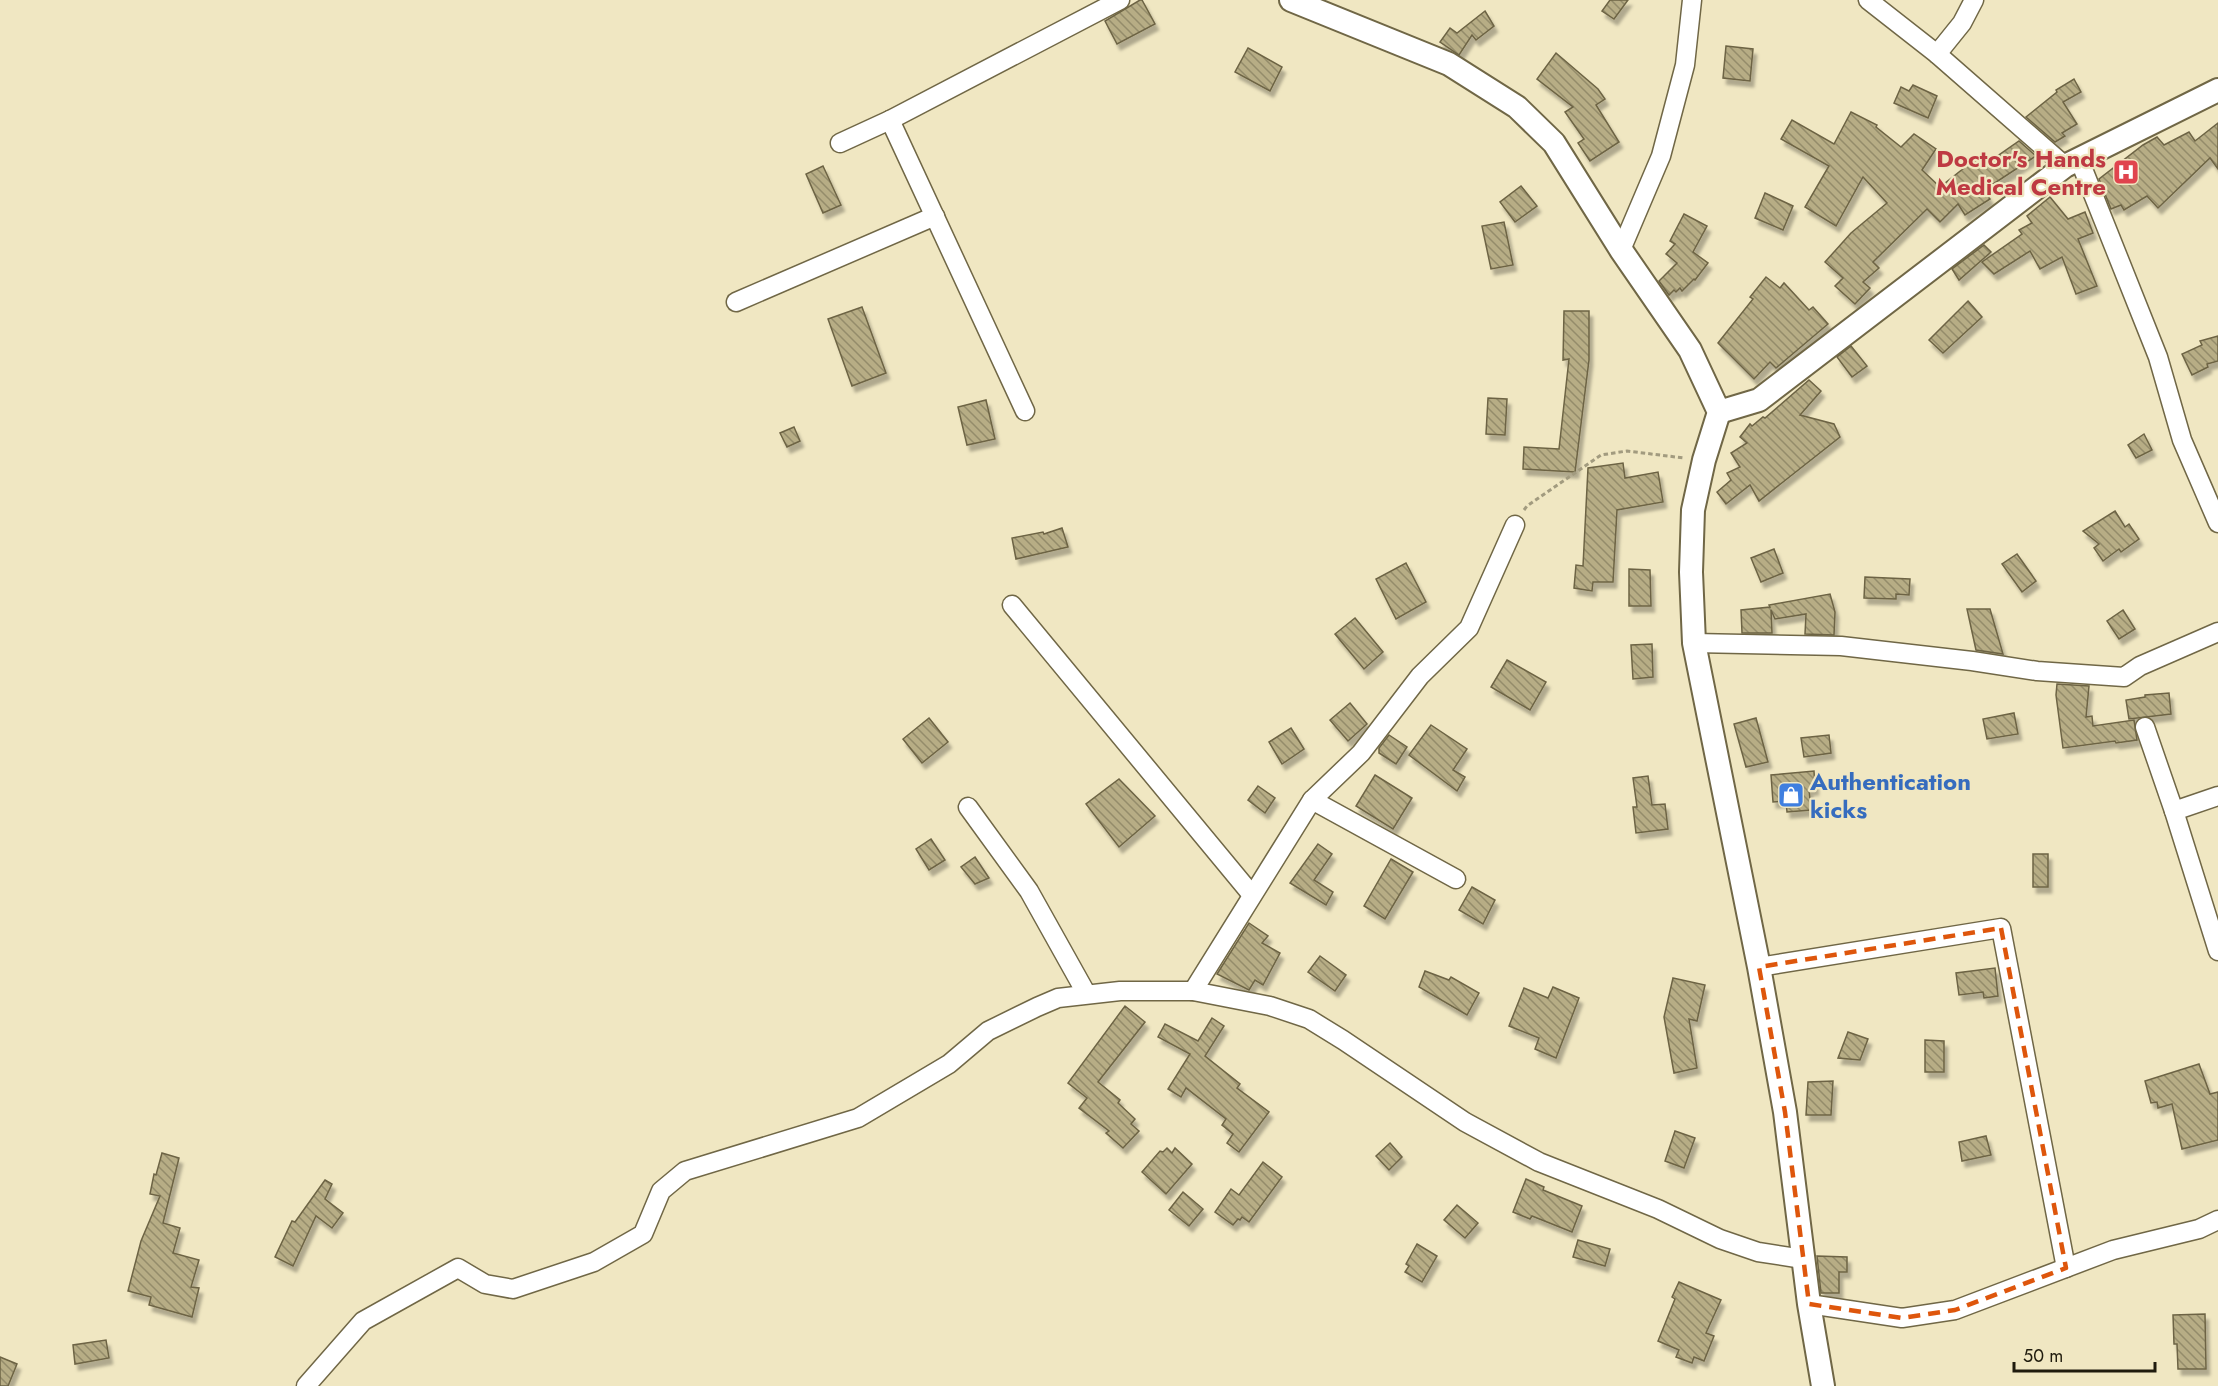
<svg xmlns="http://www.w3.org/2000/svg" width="2218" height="1386" viewBox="0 0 2218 1386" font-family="Jost,sans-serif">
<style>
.building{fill:url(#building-back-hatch);stroke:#6d6444;stroke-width:1.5;filter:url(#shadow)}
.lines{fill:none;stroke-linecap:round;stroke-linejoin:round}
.minor-casing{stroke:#706746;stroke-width:21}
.tertiary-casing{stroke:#706746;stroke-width:26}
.path{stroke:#a29b7f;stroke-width:3;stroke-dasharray:4.5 3;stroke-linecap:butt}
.minor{stroke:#fff;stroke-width:18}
.tertiary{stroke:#fff;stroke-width:22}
.marked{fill:none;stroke:#de560c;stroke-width:4.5;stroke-dasharray:12 8;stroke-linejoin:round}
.labels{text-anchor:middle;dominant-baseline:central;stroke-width:4.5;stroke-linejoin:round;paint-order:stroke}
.health-label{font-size:24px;font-weight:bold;fill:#be3a42;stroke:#f0e7c2;text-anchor:end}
.shop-label{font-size:24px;font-weight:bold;fill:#366cbe;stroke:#f0e7c2;text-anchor:start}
</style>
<defs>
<pattern id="building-back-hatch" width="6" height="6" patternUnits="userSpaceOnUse" patternTransform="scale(1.5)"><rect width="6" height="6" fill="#b7ad85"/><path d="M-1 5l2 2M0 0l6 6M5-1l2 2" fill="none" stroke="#948c6b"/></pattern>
<filter id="shadow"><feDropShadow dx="3.5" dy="6" stdDeviation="1.5" flood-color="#0004"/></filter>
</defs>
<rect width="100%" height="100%" fill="#f0e7c2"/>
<!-- building -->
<g class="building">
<path d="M1140 0H1142L1155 24 1117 44 1105 21Z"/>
<path d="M1610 0H1628L1614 19 1602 11Z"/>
<path d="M1485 11 1494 26 1476 40 1472 35 1459 55 1440 42 1450 28 1457 33Z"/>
<path d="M1726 46 1753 49 1750 81 1723 78Z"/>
<path d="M1248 48 1282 67 1270 91 1235 72Z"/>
<path d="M1556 53 1598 89 1605 99 1596 105 1619 142 1590 161 1578 143 1584 139 1565 112 1573 107 1537 79Z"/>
<path d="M2074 79 2081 92 2063 102 2077 124 2062 133 2065 136 2055 142 2026 117 2057 92 2056 90Z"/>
<path d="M1913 85 1937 96 1928 118 1894 103 1901 87 1909 91Z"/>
<path d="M1851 112 1877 125 1876 127 1901 147 1914 134 1936 149 1922 170 1940 187 1983 153 1990 161 2019 141 2036 156 1984 190 1990 199 1965 215 1958 204 1940 222 1927 209 1873 262 1879 268 1863 282 1870 288 1855 304 1835 286 1843 278 1825 262 1851 233 1887 203 1863 177 1836 226 1805 207 1829 166 1781 139 1792 120 1834 144Z"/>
<path d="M2218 123V169L2210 158 2158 208 2147 196 2124 210 2121 205 2111 209 2099 179 2143 145 2157 137 2164 145 2189 132 2195 141Z"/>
<path d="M823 166 841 205 823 213 806 174Z"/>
<path d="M1521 186 1537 206 1515 222 1500 202Z"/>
<path d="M1765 193 1793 206 1783 230 1755 218Z"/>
<path d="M2050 197 2068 219 2085 212 2093 233 2078 239 2097 286 2076 294 2062 257 2040 269 2030 251 1994 274 1982 262 2022 234 2019 230 2032 223 2027 216Z"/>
<path d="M1684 214 1707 226 1693 252 1708 263 1695 280 1694 279 1682 291 1680 288 1676 292 1674 290 1669 295 1659 281 1677 263 1666 254 1675 244 1670 241Z"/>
<path d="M1504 222 1513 265 1491 269 1482 226Z"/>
<path d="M1984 245 1991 252 1959 280 1952 269Z"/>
<path d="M1766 277 1780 288 1784 283 1809 310 1813 307 1828 324 1776 368 1770 362 1754 379 1718 343 1753 299 1750 297Z"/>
<path d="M1968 301 1982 317 1943 353 1929 340Z"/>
<path d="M862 307 886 373 852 386 828 319Z"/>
<path d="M1564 311H1589V360L1575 472 1523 469 1524 447 1559 449 1569 359 1563 360Z"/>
<path d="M2218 336V361L2207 364 2208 367 2192 375 2182 354 2202 345 2200 341Z"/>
<path d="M1851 346 1867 366 1852 377 1837 357Z"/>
<path d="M1809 380 1821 391 1800 415 1834 424 1840 437 1759 501 1750 485 1726 504 1717 492 1731 480 1727 473 1740 467 1731 453 1747 443 1740 437 1750 424 1752 426 1763 417 1765 418Z"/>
<path d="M1488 398 1507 399 1505 435 1486 434Z"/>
<path d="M986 400 995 439 967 445 958 407Z"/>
<path d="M794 427 800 441 787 447 780 433Z"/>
<path d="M2144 434 2152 450 2136 458 2128 445Z"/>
<path d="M1623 463 1625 478 1658 472 1663 502 1617 510 1613 582H1593L1592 591 1574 588 1576 565 1583 566 1588 468Z"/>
<path d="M2115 511 2125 527 2129 524 2139 539 2121 552 2119 549 2103 561 2094 548 2099 544 2083 531Z"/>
<path d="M1062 528 1068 547 1016 559 1012 538 1043 532 1044 534Z"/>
<path d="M1774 549 1783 573 1761 582 1751 558Z"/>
<path d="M2017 554 2036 581 2022 592 2002 564Z"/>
<path d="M1406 563 1426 602 1396 619 1376 579Z"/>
<path d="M1629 569 1650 570 1651 606H1629Z"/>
<path d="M1865 577 1910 579 1909 595 1896 594V599L1864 598Z"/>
<path d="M1830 594 1835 612 1834 635 1805 634 1806 614 1775 619 1771 610 1772 633H1742L1741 610 1770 607 1769 605Z"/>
<path d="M1967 609H1990L2003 654 1976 650Z"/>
<path d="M2123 610 2135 629 2119 639 2107 621Z"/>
<path d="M1355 618 1383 652 1364 669 1335 634Z"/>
<path d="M1652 644 1653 677 1633 679 1631 645Z"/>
<path d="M1507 660 1546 682 1530 710 1491 687Z"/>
<path d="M2057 684 2089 686 2086 717 2092 716 2093 726 2134 720 2137 740 2116 743 2115 741 2063 748 2056 695Z"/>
<path d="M2169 693 2171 714 2129 719 2126 700 2145 697V695Z"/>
<path d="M1350 703 1367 724 1348 741 1330 720Z"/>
<path d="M2014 713 2018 734 1987 739 1983 719Z"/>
<path d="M929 718 948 742 922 763 903 739Z"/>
<path d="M1756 718 1768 762 1746 767 1734 724Z"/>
<path d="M1431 725 1467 749 1453 770 1465 777 1457 791 1409 755Z"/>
<path d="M1291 728 1304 749 1282 764 1269 742Z"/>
<path d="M1389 735 1407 747 1396 764 1379 753V748Z"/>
<path d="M1829 735 1831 753 1804 757 1801 738Z"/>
<path d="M1814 771 1815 789H1809L1811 810 1787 812 1786 801 1773 802 1771 775Z"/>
<path d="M1375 775 1412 798 1393 829 1356 806Z"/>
<path d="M1648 776 1652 805 1665 804 1668 829 1636 833 1633 807H1637L1633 778Z"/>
<path d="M1119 779 1155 816 1119 847 1086 804Z"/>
<path d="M1258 786 1275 798 1265 813 1248 800Z"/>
<path d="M931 839 945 860 929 870 916 849Z"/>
<path d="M1318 844 1332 854 1314 880 1333 892 1326 905 1290 883Z"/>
<rect x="2033" y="854" width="15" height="33"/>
<path d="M975 857 989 878 975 884 961 867Z"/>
<path d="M1391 859 1413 872 1385 919 1364 906Z"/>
<path d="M1472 887 1495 900 1483 924 1459 910Z"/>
<path d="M1249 923 1268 936 1262 943 1280 953 1263 985 1255 980 1249 990 1217 974Z"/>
<path d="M1320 956 1346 975 1335 991 1308 972Z"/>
<path d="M1995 968 1998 996 1984 998 1983 992 1959 995 1956 973Z"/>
<path d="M1425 971 1449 980 1451 977 1479 993 1467 1015 1419 987Z"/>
<path d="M1673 978 1705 985 1697 1021 1689 1019 1697 1068 1674 1073 1664 1017Z"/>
<path d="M1553 987 1579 998 1556 1058 1535 1049 1539 1038 1509 1026 1524 988 1548 998Z"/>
<path d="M1125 1006 1145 1022 1098 1082 1120 1100 1118 1103 1135 1119 1131 1124 1139 1131 1123 1148 1106 1133 1109 1131 1079 1108 1087 1098 1068 1083Z"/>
<path d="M1212 1018 1224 1026 1205 1056 1240 1084 1237 1088 1269 1112 1239 1152 1227 1143 1233 1134 1222 1125 1226 1119 1186 1088 1181 1097 1168 1089 1190 1054 1158 1037 1165 1024 1198 1041Z"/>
<path d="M1848 1032 1868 1039 1860 1060 1838 1058Z"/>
<path d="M1925 1040 1944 1041V1072H1925Z"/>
<path d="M2199 1064 2210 1094 2218 1092V1140L2182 1149 2172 1104 2158 1108 2157 1102 2151 1103 2145 1081Z"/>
<path d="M1833 1081 1831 1115H1806L1808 1082Z"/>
<path d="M1675 1131 1695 1138 1684 1168 1665 1161Z"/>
<path d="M1986 1136 1991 1155 1962 1161 1959 1142Z"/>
<path d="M1390 1143 1402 1157 1389 1170 1376 1156Z"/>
<path d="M1167 1148 1172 1153 1175 1148 1192 1164 1166 1194 1142 1172 1160 1151 1163 1152Z"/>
<path d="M162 1153 179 1158 163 1223 180 1228 173 1253 199 1260 191 1287 199 1288 192 1317 149 1305 151 1297 128 1291 141 1241 160 1196 150 1194 154 1174 156 1175Z"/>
<path d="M1263 1162 1282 1177 1249 1222 1242 1217 1240 1220 1238 1219 1233 1225 1215 1212 1231 1189 1239 1195Z"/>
<path d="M1526 1179 1544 1187 1543 1190 1582 1206 1572 1232 1532 1216 1530 1219 1513 1212Z"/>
<path d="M325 1180 332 1184 325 1199 343 1213 332 1228 316 1216 293 1266 275 1257 292 1221 295 1222Z"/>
<path d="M1183 1192 1203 1209 1189 1226 1169 1210Z"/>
<path d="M1457 1205 1478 1223 1465 1238 1444 1220Z"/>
<path d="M1578 1240 1610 1249 1605 1266 1573 1257Z"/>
<path d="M1417 1244 1437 1256 1422 1282 1405 1272 1409 1266 1406 1264Z"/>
<path d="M1817 1256 1847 1257V1272H1839V1293H1821Z"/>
<path d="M1679 1282 1721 1300 1706 1333 1714 1336 1704 1361 1694 1357 1692 1363 1676 1357 1679 1350 1658 1341 1675 1299 1672 1297Z"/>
<path d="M2205 1314 2206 1369H2178L2177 1344H2174L2173 1315Z"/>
<path d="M106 1340 109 1358 75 1364 73 1345Z"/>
<path d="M0 1357 17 1364 8 1386H0Z"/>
</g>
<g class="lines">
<defs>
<g id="minor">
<path d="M1868 0 1937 54 2065 166"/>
<path d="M1937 54 1962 23 1974 0"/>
<path d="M890 120 1025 411"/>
<path d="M840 143 890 120 1120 0"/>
<path d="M2079 159 2158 357 2182 440 2218 523"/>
<path d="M1621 250 1661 156 1685 65 1692 0"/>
<path d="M736 302 935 216"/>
<path d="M1012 605 1252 895"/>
<path d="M1694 643 1841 646 1972 661 2037 671 2124 677 2140 666 2218 632"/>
<path d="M2145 727 2174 811 2218 951"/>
<path d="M1312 800 1456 879"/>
<path d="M968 807 1029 891 1086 993"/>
<path d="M2174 811 2218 796"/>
<path d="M1759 967 2001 928 2066 1268"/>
<path d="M1193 991 1312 800 1361 753 1420 676 1469 628 1515 525"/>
<path d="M1809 1304 1902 1318 1955 1310 2113 1250 2199 1229 2218 1220"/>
<path d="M306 1386 363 1321 458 1268 485 1284 513 1289 594 1262 643 1234 661 1191 685 1171 858 1118 949 1064 988 1031 1037 1007 1058 998 1120 991H1193L1270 1006 1309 1019 1343 1040 1465 1122 1539 1162 1658 1209 1720 1239 1758 1252 1803 1259"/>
</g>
<g id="tertiary">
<path d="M1291 0 1449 64 1517 107 1554 143 1621 250 1690 350 1719 412 1704 460 1693 510 1691 572 1694 643 1759 967 1785 1112 1809 1304 1823 1386"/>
<path d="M1719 412 1759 400 2065 166 2218 90"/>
</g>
</defs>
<!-- minor casing -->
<use href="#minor" class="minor-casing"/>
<!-- tertiary casing -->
<use href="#tertiary" class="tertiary-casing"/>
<!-- path -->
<path class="path" d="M1524 510 1527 506 1601 455 1627 451 1684 458"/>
<!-- minor -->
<use href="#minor" class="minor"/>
<!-- tertiary -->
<use href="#tertiary" class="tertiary"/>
</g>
<!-- marked area -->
<path class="marked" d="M2001 928 2066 1268 1955 1310 1902 1318 1809 1304 1785 1112 1759 967Z"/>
<!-- icons -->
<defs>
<symbol id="hospital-square" viewBox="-11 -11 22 22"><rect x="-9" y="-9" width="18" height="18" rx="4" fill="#e0444e" stroke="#f0e7c2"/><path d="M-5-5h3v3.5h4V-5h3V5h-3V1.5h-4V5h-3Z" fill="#fff"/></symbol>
<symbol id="shop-square" viewBox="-11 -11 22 22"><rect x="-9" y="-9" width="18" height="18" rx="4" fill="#3f7fe0" stroke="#f0e7c2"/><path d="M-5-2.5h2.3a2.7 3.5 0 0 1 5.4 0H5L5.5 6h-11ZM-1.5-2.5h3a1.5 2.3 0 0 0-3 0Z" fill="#fff"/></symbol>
</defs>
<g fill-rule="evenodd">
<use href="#hospital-square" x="2111" y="157" width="30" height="30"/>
<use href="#shop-square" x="1776" y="780" width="30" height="30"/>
</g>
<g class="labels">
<!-- health labels -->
<g class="health-label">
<text x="2106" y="158">Doctor's Hands<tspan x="2106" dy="28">Medical Centre</tspan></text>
</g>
<!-- shop labels -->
<g class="shop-label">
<text x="1810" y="781">Authentication<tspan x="1810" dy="28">kicks</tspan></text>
</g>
</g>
<!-- scale -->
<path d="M2014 1362v9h141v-9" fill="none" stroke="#1f1b0d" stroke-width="3"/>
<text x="2023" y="1362" font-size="18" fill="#1f1b0d" stroke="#f0e7c2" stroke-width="4.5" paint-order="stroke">50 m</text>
</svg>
